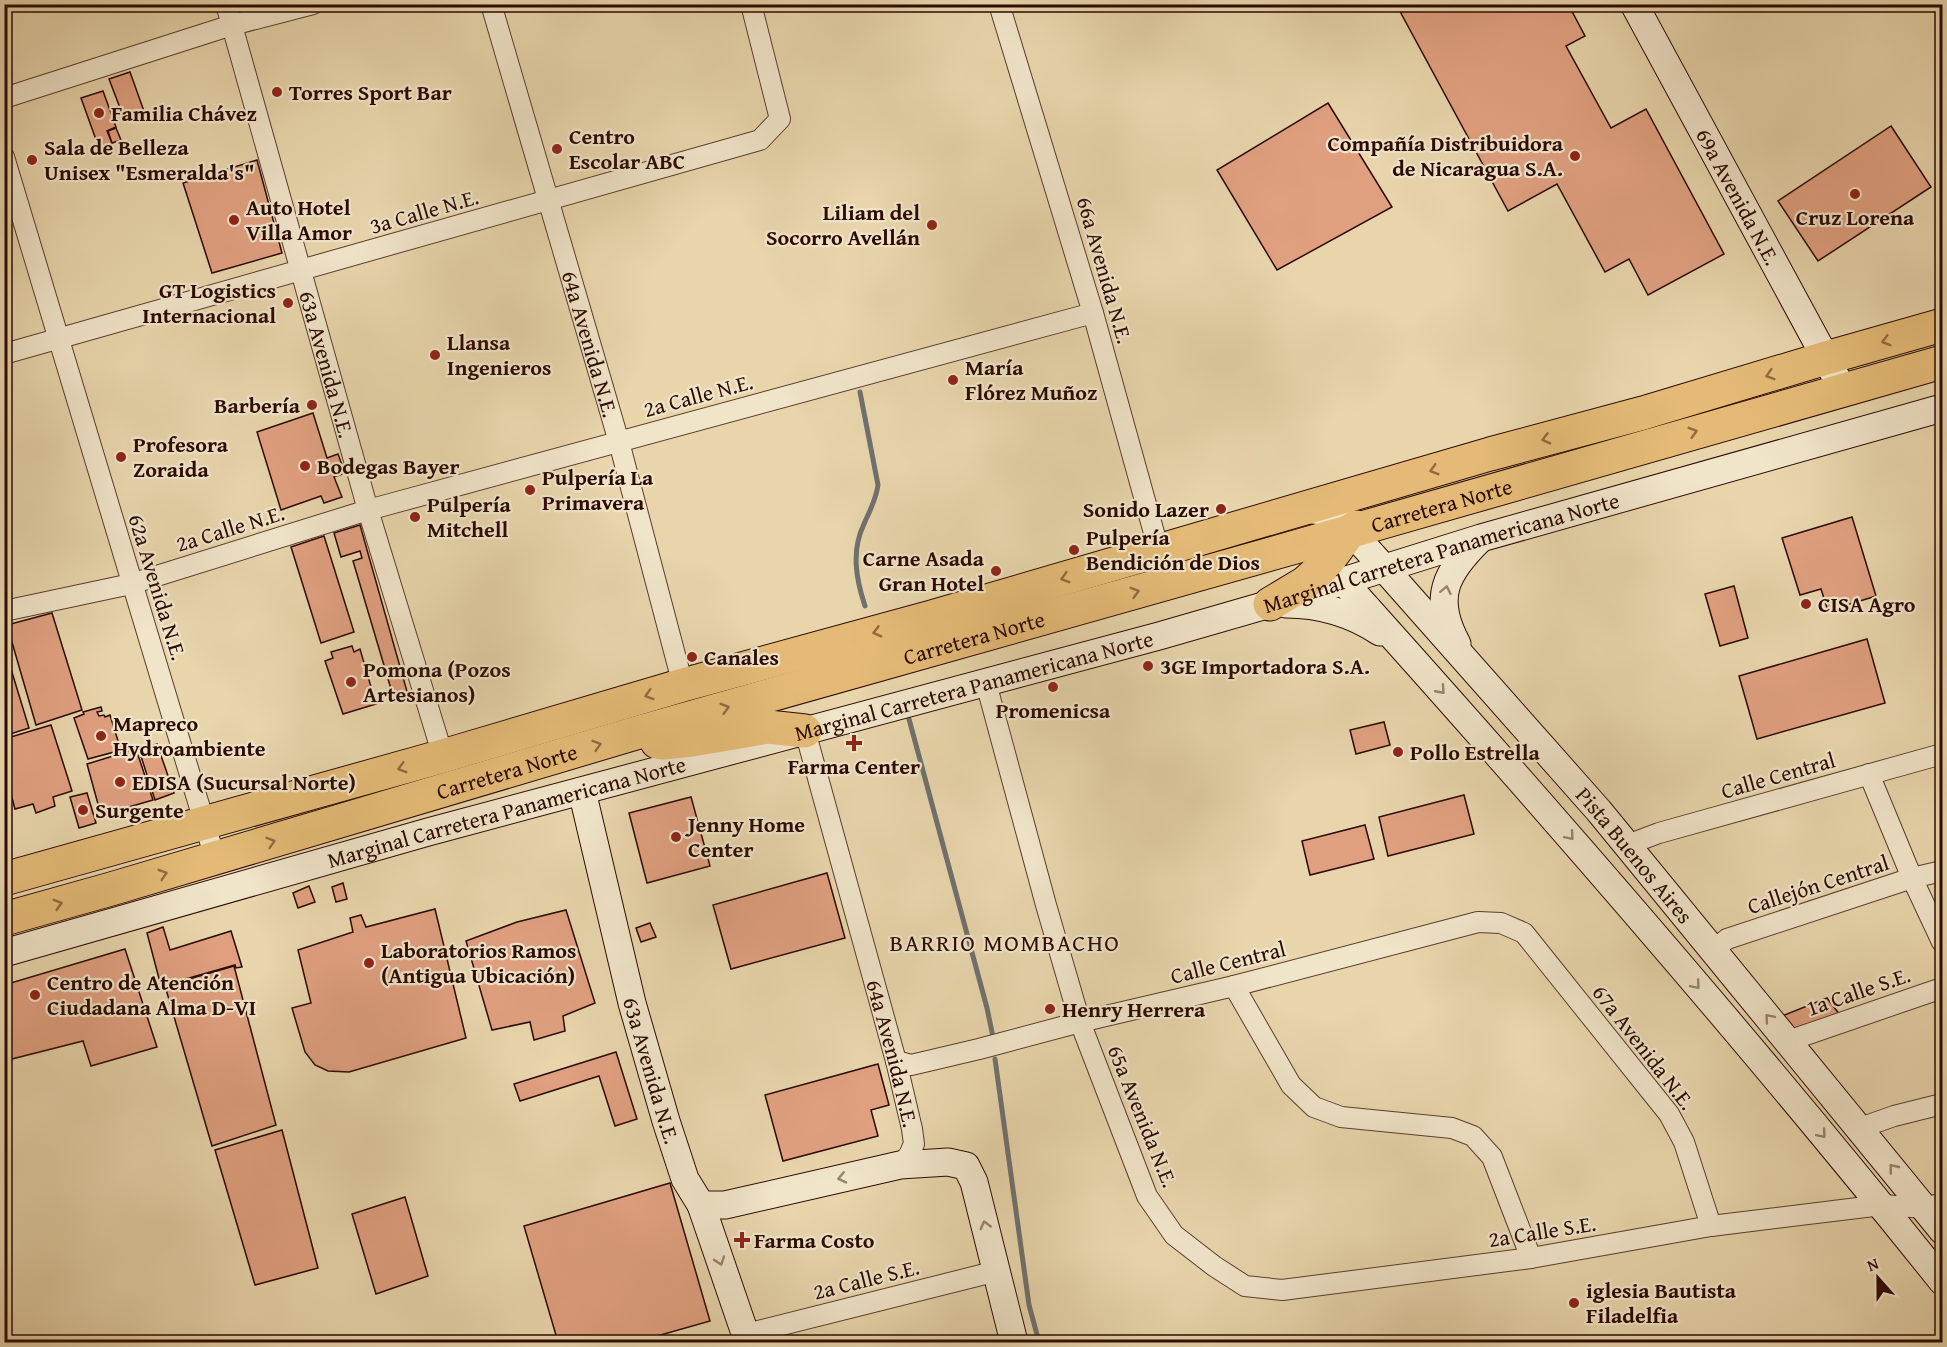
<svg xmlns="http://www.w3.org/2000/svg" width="1947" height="1347" viewBox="0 0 1947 1347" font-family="'Gentium Book Plus',serif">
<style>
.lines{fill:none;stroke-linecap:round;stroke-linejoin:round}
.stream{stroke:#6f716d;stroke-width:5}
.building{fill:#e0a080;stroke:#2b0a00;stroke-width:1.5}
.street-casing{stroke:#5a3d2b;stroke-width:22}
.secondary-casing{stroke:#2b0a00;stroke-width:29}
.highway-casing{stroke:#2b0a00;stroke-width:35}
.street{stroke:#f0e4c9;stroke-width:20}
.secondary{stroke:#f0e4c9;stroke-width:27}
.highway{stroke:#e4ba76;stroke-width:33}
.oneway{stroke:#916b41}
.oneway2{stroke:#97826f}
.poi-dot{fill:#8f2418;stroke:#f0e4c9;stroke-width:2}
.labels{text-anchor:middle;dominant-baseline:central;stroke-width:4.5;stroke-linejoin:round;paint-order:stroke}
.poi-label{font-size:22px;font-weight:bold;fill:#2b0a00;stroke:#f0e4c9;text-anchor:start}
.street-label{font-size:22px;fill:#2b0a00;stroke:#f0e4c9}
.neighbourhood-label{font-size:24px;letter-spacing:1.5px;fill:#2b0a00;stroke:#f0e4c9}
</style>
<rect width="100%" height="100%" fill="#e8d5ac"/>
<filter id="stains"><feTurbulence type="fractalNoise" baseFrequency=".00333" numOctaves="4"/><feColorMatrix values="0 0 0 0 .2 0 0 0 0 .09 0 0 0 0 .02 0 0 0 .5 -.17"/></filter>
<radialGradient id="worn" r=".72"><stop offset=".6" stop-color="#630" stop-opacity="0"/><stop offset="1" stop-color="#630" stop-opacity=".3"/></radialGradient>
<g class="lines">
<!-- stream -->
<g class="stream">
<path d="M860 392 878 485C876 500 870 510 864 524 851 551 856 579 865 606"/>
<path d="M909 719 987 1008 993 1037"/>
<path d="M995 1059 1029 1305 1039 1342"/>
</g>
</g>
<!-- building -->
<g class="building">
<path d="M1396 4H1461L1464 10 1475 4H1568L1585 36 1566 46 1611 128 1646 109 1724 254 1648 295 1629 259 1605 272 1557 184 1508 211Z"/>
<path d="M130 72 145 114 125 121 109 79Z"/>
<path d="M103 91 116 127 107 131 112 143 99 148 81 98Z"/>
<path d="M1328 103 1392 207 1277 270 1217 170Z"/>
<path d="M1891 126 1931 187 1818 261 1778 201Z"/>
<path d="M116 128 121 140 112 143 108 131Z"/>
<path d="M257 160 282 253 212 273 183 183Z"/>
<path d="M313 413 327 458 338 454 345 473 334 477 342 497 324 503 321 496 281 510 257 432Z"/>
<path d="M1852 517 1876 596 1828 611 1821 589 1800 595 1782 538Z"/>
<path d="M360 525 408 695 394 699 353 561 362 558 360 551 341 557 334 533Z"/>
<path d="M324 536 354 632 321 643 291 547Z"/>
<path d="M1734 586 1748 638 1720 646 1705 594Z"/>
<path d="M52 613 82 710 36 725 7 625Z"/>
<path d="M1867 639 1885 703 1757 739 1739 676Z"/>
<path d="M4 646 29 728 4 736Z"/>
<path d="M352 646 354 652 360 649 376 704 343 714 325 661 333 658 331 652Z"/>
<path d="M101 707 102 711 97 712 99 716 104 715 105 717 110 715 119 744 126 742 127 746 121 749 123 752 119 753 118 751 88 759 74 718 84 714 83 712Z"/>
<path d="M1384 722 1390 745 1356 754 1350 730Z"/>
<path d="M51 725 72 791 53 797 55 806 36 813 33 804 15 809 4 768V739Z"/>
<path d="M157 744 174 793 155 800 139 750Z"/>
<path d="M136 749 153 800 101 815 87 764Z"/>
<path d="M87 793 96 823 79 828 70 797Z"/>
<path d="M1464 795 1474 834 1388 856 1379 817Z"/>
<path d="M691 797 710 866 647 883 629 813Z"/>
<path d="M1365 825 1374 859 1310 875 1302 841Z"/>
<path d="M827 873 845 938 731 969 713 905Z"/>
<path d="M343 883 347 899 336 902 332 887Z"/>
<path d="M309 886 315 902 298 908 293 893Z"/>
<path d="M435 909 466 1038 349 1072 328 1071 315 1065 305 1052 292 1008 311 1003 298 950 353 932 350 918 361 915 366 927Z"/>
<path d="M566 910 595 1003 563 1016 565 1031 534 1040 530 1022 492 1030 466 941 517 922Z"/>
<path d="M650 923 656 937 641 942 636 928Z"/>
<path d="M163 927 170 950 231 931 242 967 236 968 235 965 161 986 147 933Z"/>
<path d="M125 949 157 1047 91 1066 83 1041 4 1061V985Z"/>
<path d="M234 966 276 1125 212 1146 165 986Z"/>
<path d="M1827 998 1840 1015 1796 1033 1782 1016Z"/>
<path d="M616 1052 637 1119 615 1126 599 1076 520 1101 514 1084Z"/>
<path d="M878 1064 889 1105 871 1110 878 1136 783 1161 765 1095Z"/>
<path d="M282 1130 318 1268 255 1285 215 1150Z"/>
<path d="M670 1183 710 1321 636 1342H558L524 1226Z"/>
<path d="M405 1197 428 1276 376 1294 352 1214Z"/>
</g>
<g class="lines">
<defs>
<g id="street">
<path id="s1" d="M226 4 368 510 443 756"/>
<path id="s2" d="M491 4 619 442 683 685"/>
<path d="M999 4 1093 313 1159 551"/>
<path d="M4 98 232 25 313 4"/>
<path d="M4 157 215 858"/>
<path d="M4 354 760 140 780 119 751 4"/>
<path d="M4 611 131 584 368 510 1093 313"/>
<path d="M986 683 1046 905 1080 1022 1147 1196 1174 1235 1214 1266 1245 1286 1282 1290 1531 1258 1711 1226 1882 1205 1925 1208 1942 1203"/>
<path id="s3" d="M805 731 896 1061 912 1129 914 1144 909 1155 900 1165"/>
<path d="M1869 774 1912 878 1942 942"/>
<path d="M1627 845 1659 833 1942 754"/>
<path d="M1712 951 1727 939 1912 878 1942 871"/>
<path d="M1234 986 1291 1085 1314 1107 1341 1117 1452 1128 1473 1136 1492 1157 1531 1258"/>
<path d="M1788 1041 1942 988"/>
<path d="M896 1061 911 1065 979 1049 1080 1022 1234 986 1478 922 1501 923 1524 933 1669 1114 1684 1142 1711 1226"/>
<path d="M1860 1128 1894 1116 1942 1104"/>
<path d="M746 1334 997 1271"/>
</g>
<g id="secondary">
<path id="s4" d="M1634 4 1843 390"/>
<path id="s5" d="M1303 509 1324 511 1339 518 1383 567 1599 811 1942 1230"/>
<path d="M1343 581C1548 809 1750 1041 1942 1281"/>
<path d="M1286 604C1321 604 1351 613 1380 632"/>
<path d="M1457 644C1432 598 1445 573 1480 539"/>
<path id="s6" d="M582 791 632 1003 666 1121 685 1179 701 1205 748 1342"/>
<path id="s7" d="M4 953 428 832 1159 636 1270 604 1481 538 1942 408"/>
<path d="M701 1205H725L900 1165 948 1162 966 1166 974 1182 1014 1342"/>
</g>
<g id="highway">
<path d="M1270 604 1305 583 1325 565 1350 531 1356 527"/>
<path d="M657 742 663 743 692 740 768 727 805 731"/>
<path d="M4 879 443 756 683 685 932 617 1490 454 1643 413 1826 358 1942 325"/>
<path id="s8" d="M4 919 111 889 629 735 1313 542 1942 362"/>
</g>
</defs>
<!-- street casing -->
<use href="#street" class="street-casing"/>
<!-- secondary casing -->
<use href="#secondary" class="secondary-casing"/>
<!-- highway casing -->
<use href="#highway" class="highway-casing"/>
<!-- street -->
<use href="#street" class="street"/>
<!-- secondary -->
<use href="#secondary" class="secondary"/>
<!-- highway -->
<use href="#highway" class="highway"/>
</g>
<!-- one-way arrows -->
<defs><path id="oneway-chevron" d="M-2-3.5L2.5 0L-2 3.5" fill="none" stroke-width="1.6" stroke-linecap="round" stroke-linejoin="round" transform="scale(1.5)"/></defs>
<g class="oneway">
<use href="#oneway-chevron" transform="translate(1886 341) rotate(164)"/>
<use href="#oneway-chevron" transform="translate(1770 375) rotate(163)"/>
<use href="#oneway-chevron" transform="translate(1693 432) rotate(-16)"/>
<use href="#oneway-chevron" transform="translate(1546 439) rotate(165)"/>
<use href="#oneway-chevron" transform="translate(1434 470) rotate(164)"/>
<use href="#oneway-chevron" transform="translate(1065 578) rotate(164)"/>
<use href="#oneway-chevron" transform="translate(1135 592) rotate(-16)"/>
<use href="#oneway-chevron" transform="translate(877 632) rotate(165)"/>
<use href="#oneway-chevron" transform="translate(649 695) rotate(163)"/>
<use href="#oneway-chevron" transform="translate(725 708) rotate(-16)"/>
<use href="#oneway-chevron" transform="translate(597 745) rotate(-17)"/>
<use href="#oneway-chevron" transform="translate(402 768) rotate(164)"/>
<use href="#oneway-chevron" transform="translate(271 842) rotate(-17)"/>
<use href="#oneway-chevron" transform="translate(163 874) rotate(-17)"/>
<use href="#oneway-chevron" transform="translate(58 904) rotate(-16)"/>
</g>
<g class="oneway2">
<use href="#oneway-chevron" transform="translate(1446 590) rotate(-78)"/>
<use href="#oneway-chevron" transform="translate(1441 690) rotate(48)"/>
<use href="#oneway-chevron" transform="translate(1570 836) rotate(49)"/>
<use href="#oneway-chevron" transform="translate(1696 985) rotate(50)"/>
<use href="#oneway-chevron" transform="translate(1769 1018) rotate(-130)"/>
<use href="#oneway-chevron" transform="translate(1822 1134) rotate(50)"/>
<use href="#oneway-chevron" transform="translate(1893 1168) rotate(-129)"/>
<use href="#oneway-chevron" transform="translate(842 1178) rotate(167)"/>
<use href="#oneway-chevron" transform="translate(985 1225) rotate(-105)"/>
<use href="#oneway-chevron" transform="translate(720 1261) rotate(71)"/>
</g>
<!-- markers -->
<g class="poi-dot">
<circle cx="277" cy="92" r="6"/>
<circle cx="99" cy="113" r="6"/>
<circle cx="557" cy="149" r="6"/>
<circle cx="1575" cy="156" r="6"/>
<circle cx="32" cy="160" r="6"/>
<circle cx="1855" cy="194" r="6"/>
<circle cx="234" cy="220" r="6"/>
<circle cx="932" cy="225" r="6"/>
<circle cx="288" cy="303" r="6"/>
<circle cx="435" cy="355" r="6"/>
<circle cx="953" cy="380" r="6"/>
<circle cx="312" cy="405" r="6"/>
<circle cx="121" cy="457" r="6"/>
<circle cx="305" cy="466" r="6"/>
<circle cx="530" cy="490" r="6"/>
<circle cx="1221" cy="509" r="6"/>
<circle cx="415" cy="517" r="6"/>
<circle cx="1074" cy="550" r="6"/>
<circle cx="996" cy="571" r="6"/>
<circle cx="1806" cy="604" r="6"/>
<circle cx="692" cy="657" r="6"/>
<circle cx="1148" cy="666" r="6"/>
<circle cx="351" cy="682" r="6"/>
<circle cx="1053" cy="687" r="6"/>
<circle cx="101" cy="736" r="6"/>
<path d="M851 734h6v6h6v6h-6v6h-6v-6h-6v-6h6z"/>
<circle cx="1398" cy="752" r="6"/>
<circle cx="120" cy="782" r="6"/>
<circle cx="83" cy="810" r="6"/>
<circle cx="676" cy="837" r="6"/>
<circle cx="369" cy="963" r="6"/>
<circle cx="35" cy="995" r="6"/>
<circle cx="1050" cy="1009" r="6"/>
<path d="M739 1231h6v6h6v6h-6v6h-6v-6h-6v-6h6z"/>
<circle cx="1574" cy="1303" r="6"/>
</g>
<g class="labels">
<!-- poi labels -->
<g class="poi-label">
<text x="289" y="92">Torres Sport Bar</text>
<text x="111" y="113">Familia Chávez</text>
<text x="569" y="136">Centro<tspan x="569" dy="25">Escolar ABC</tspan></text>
<text x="1563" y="143" text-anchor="end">Compañía Distribuidora<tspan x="1563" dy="25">de Nicaragua S.A.</tspan></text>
<text x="44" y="147">Sala de Belleza<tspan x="44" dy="25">Unisex "Esmeralda's"</tspan></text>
<text x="246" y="207">Auto Hotel<tspan x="246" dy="25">Villa Amor</tspan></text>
<text x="920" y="212" text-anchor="end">Liliam del<tspan x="920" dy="25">Socorro Avellán</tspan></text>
<text x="1855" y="217" text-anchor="middle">Cruz Lorena</text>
<text x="276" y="290" text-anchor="end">GT Logistics<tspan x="276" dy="25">Internacional</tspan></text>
<text x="447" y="342">Llansa<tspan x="447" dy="25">Ingenieros</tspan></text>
<text x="965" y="367">María<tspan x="965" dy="25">Flórez Muñoz</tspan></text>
<text x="300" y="405" text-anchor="end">Barbería</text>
<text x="133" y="444">Profesora<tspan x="133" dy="25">Zoraida</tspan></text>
<text x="317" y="466">Bodegas Bayer</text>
<text x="542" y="477">Pulpería La<tspan x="542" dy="25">Primavera</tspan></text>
<text x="427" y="504">Pulpería<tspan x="427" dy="25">Mitchell</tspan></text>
<text x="1209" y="509" text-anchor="end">Sonido Lazer</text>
<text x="1086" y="537">Pulpería<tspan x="1086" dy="25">Bendición de Dios</tspan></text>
<text x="984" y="558" text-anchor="end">Carne Asada<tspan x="984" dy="25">Gran Hotel</tspan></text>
<text x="1818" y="604">CISA Agro</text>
<text x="704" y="657">Canales</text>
<text x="1160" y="666">3GE Importadora S.A.</text>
<text x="363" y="669">Pomona (Pozos<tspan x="363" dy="25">Artesianos)</tspan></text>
<text x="1053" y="710" text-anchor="middle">Promenicsa</text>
<text x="113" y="723">Mapreco<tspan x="113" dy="25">Hydroambiente</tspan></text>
<text x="1410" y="752">Pollo Estrella</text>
<text x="854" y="766" text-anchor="middle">Farma Center</text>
<text x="132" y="782">EDISA (Sucursal Norte)</text>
<text x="95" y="810">Surgente</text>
<text x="688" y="824">Jenny Home<tspan x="688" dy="25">Center</tspan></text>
<text x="381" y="950">Laboratorios Ramos<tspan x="381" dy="25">(Antigua Ubicación)</tspan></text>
<text x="47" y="982">Centro de Atención<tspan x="47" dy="25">Ciudadana Alma D-VI</tspan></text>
<text x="1062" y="1009">Henry Herrera</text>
<text x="754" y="1240">Farma Costo</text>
<text x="1586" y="1290">iglesia Bautista<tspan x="1586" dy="25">Filadelfia</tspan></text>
</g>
<!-- street labels -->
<g class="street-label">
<text stroke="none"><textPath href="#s4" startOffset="219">69a Avenida N.E.</textPath></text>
<text transform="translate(424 211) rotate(-16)">3a Calle N.E.</text>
<text transform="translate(1105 270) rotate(74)">66a Avenida N.E.</text>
<text stroke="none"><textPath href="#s2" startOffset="354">64a Avenida N.E.</textPath></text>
<text stroke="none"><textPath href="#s1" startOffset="374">63a Avenida N.E.</textPath></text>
<text transform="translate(698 395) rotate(-15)">2a Calle N.E.</text>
<text stroke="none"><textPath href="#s8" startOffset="1496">Carretera Norte</textPath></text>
<text transform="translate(230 528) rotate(-17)">2a Calle N.E.</text>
<text stroke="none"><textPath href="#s7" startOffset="1492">Marginal Carretera Panamericana Norte</textPath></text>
<text transform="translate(158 587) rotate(73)">62a Avenida N.E.</text>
<text stroke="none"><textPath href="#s8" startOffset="1010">Carretera Norte</textPath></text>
<text stroke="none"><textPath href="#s7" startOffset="1006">Marginal Carretera Panamericana Norte</textPath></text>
<text stroke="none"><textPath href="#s8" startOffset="524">Carretera Norte</textPath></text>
<text transform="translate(1778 775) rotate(-16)">Calle Central</text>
<text stroke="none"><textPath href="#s7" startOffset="522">Marginal Carretera Panamericana Norte</textPath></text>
<text stroke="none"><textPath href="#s5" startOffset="486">Pista Buenos Aires</textPath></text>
<text transform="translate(1818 884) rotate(-18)">Callejón Central</text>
<text transform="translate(1228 962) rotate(-14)">Calle Central</text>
<text transform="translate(1858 991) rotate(-19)">1a Calle S.E.</text>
<text transform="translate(1644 1047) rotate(52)">67a Avenida N.E.</text>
<text stroke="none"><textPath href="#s3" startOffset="334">64a Avenida N.E.</textPath></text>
<text stroke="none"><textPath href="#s6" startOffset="288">63a Avenida N.E.</textPath></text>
<text transform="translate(1143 1116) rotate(68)">65a Avenida N.E.</text>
<text transform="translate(1542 1231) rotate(-9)">2a Calle S.E.</text>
<text transform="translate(866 1279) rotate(-14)">2a Calle S.E.</text>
</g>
<!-- neighbourhood labels -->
<g class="neighbourhood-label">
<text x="1005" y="942">BARRIO MOMBACHO</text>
</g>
</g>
<!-- margin -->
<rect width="1947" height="1347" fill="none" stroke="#e8d5ac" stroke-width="24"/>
<rect x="6" y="6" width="1935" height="1335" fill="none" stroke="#2b0a00" stroke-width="3"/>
<rect x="12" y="12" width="1923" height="1323" fill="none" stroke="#2b0a00" stroke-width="1.5"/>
<!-- north arrow -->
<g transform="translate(1878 1278) rotate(339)" stroke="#f0e4c9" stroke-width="4.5" paint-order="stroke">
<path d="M0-4.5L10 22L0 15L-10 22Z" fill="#2b0a00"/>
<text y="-9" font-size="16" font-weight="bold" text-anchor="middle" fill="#2b0a00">N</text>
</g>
<rect width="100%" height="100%" filter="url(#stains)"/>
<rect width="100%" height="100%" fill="url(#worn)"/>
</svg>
